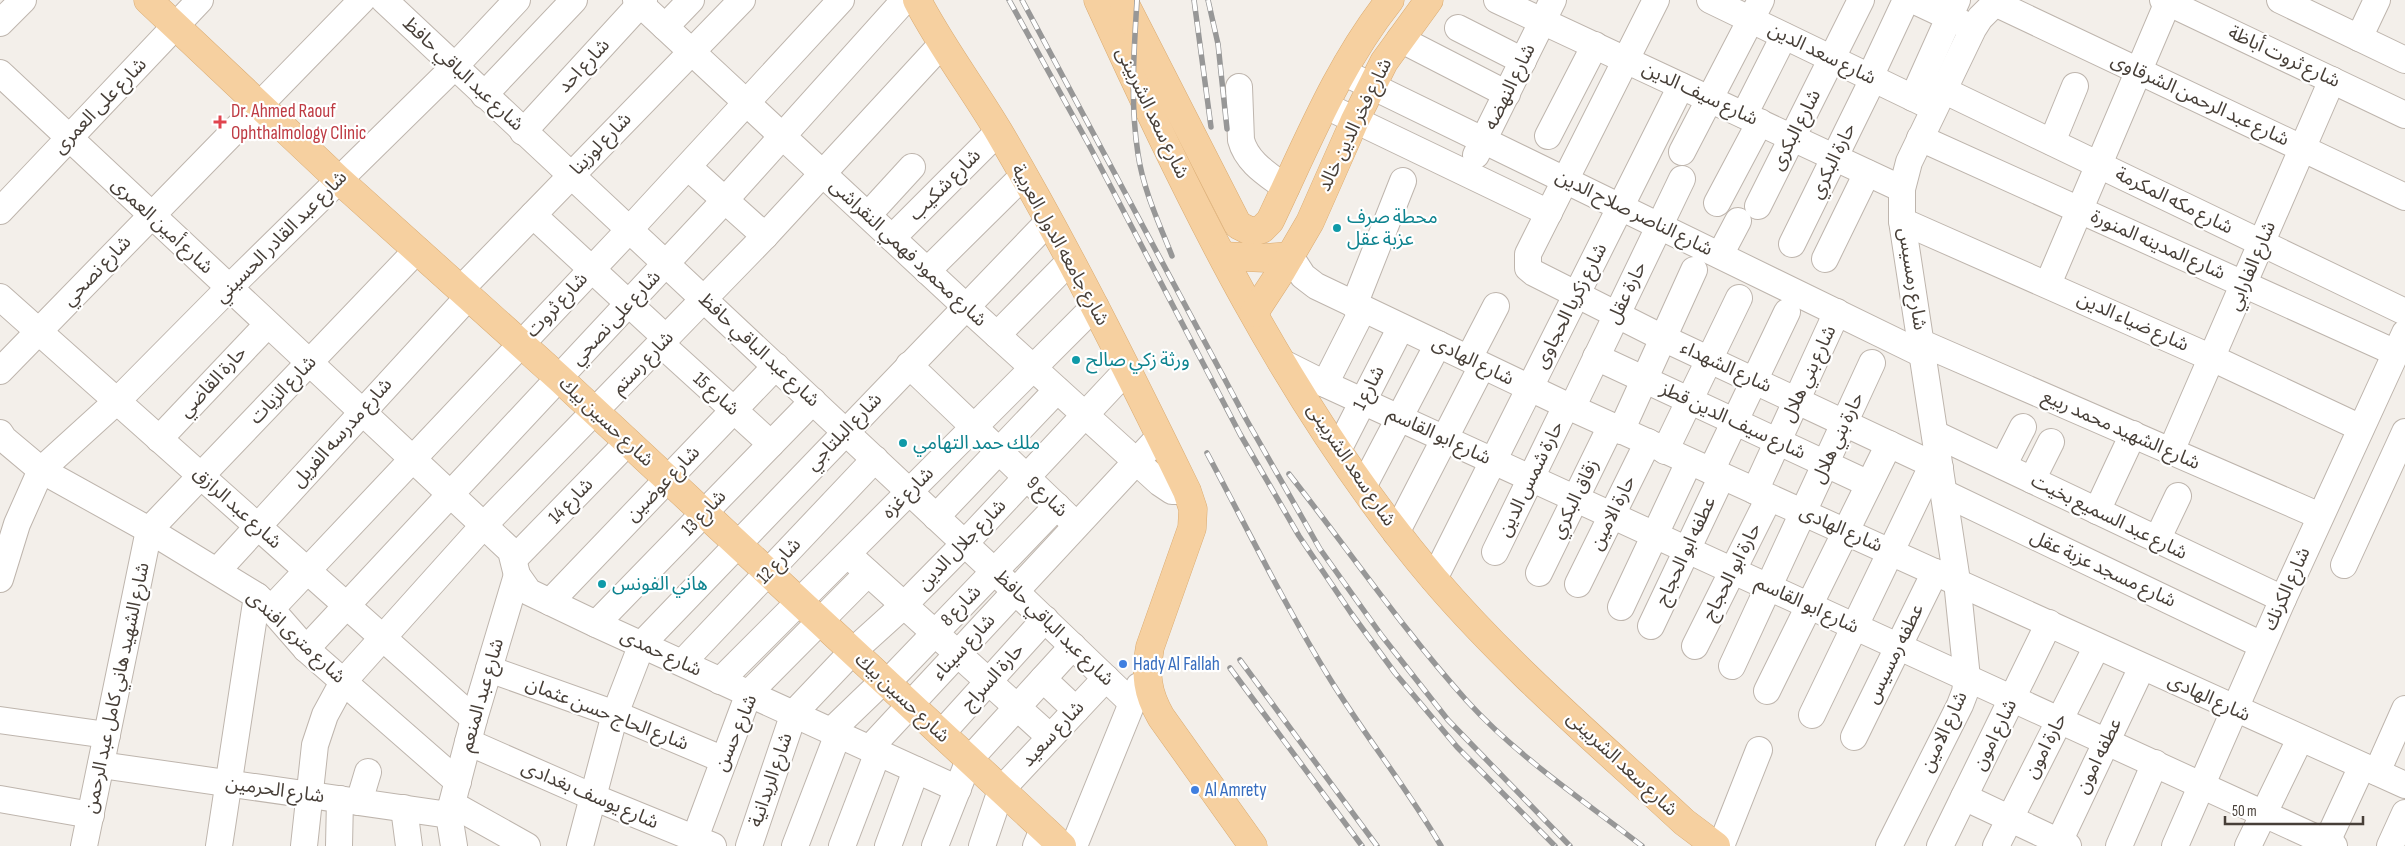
<svg xmlns="http://www.w3.org/2000/svg" width="2405" height="846" viewBox="0 0 2405 846" font-family="'Sofia Sans Condensed','Noto Sans Arabic',sans-serif">
<style>
.lines{fill:none;stroke-linecap:round;stroke-linejoin:round}
.minor-casing{stroke:#beb5ad;stroke-width:28}
.major-casing{stroke:#daab71;stroke-width:29}
.minor{stroke:#fff;stroke-width:26}
.major{stroke:#f6d0a0;stroke-width:28}
.rail-casing{stroke:#979797;stroke-width:5.5}
.rail{stroke:#fff;stroke-width:4;stroke-dasharray:11;stroke-linecap:butt}
.health-dot{fill:#e0444e;stroke:#fff;stroke-width:2}
.culture-dot{fill:#0f9aa8;stroke:#fff;stroke-width:2}
.shop-dot{fill:#3f7fe0;stroke:#fff;stroke-width:2}
.labels{text-anchor:middle;dominant-baseline:central;stroke-width:4.5;stroke-linejoin:round;paint-order:stroke}
.street-label{font-size:19px;fill:#473f38;stroke:#fff}
.health-label{font-size:19px;fill:#be3a42;stroke:#fff;text-anchor:start}
.culture-label{font-size:19px;fill:#0d838f;stroke:#fff;text-anchor:start}
.shop-label{font-size:19px;fill:#366cbe;stroke:#fff;text-anchor:start}
</style>
<rect width="100%" height="100%" fill="#f3efea"/>
<g class="lines">
<defs>
<g id="minor">
<path d="M384 0 994 571 1132 703"/>
<path d="M636 0 965 306 1160 483 1172 491H1187"/>
<path d="M1497 0 1902 189"/>
<path d="M1656 0 1528 254V268L1534 273 1663 338 1940 468"/>
<path d="M1710 0 1934 108"/>
<path d="M1913 0 1966 25"/>
<path d="M2163 0 2405 115"/>
<path d="M2280 0 2405 60"/>
<path d="M1995 3 2405 197"/>
<path d="M0 23 23 0"/>
<path d="M665 27 691 0"/>
<path d="M1458 28 1523 61"/>
<path d="M2359 38 2377 0"/>
<path d="M1400 39 1507 94"/>
<path d="M1343 72 1924 355"/>
<path d="M0 73 511 551 517 575 529 592 596 624 958 789"/>
<path d="M1870 77 1906 0"/>
<path d="M1239 87 1241 140C1247 163 1269 175 1286 188"/>
<path d="M1943 90 2405 312"/>
<path d="M484 95 574 0"/>
<path d="M1913 98 1957 0"/>
<path d="M1326 106 1549 213"/>
<path d="M1744 115 1784 36"/>
<path d="M523 132 644 0"/>
<path d="M1548 136 1595 45"/>
<path d="M1920 138 2396 353"/>
<path d="M2052 142 2075 86"/>
<path d="M1682 152 1761 0"/>
<path d="M1476 155 1553 0"/>
<path d="M688 167 765 236"/>
<path d="M1717 203 1760 122"/>
<path d="M1758 206 1861 0"/>
<path d="M0 211 200 0"/>
<path d="M533 215 666 338"/>
<path d="M868 215 912 167"/>
<path d="M1902 221 2212 358 2361 428"/>
<path d="M892 238 998 132"/>
<path d="M1792 244 1873 79"/>
<path d="M1720 255 1738 221"/>
<path d="M1290 256 1303 276 1316 286 1572 408 2405 785"/>
<path d="M1825 259 1867 173"/>
<path d="M927 271 1023 176"/>
<path d="M2048 284 2168 2"/>
<path d="M461 289 742 0"/>
<path d="M0 297 474 719"/>
<path d="M1354 305 1403 181"/>
<path d="M997 335 1070 261"/>
<path d="M1922 343 2320 516"/>
<path d="M661 344 771 444"/>
<path d="M1596 357 1869 484"/>
<path d="M1469 358 1496 306"/>
<path d="M1281 362 1325 384 2334 846"/>
<path d="M909 365 1069 518"/>
<path d="M0 371 362 0"/>
<path d="M1325 384 1363 309"/>
<path d="M1572 408 1682 179"/>
<path d="M1621 431 1694 270"/>
<path d="M0 433 4 439 41 470 149 530 257 596 271 609 306 649 458 782"/>
<path d="M1935 434 2283 599"/>
<path d="M159 439 267 325"/>
<path d="M1338 450 1401 327"/>
<path d="M1665 451 1739 298"/>
<path d="M2171 451 2332 80"/>
<path d="M2003 466 2023 427"/>
<path d="M1711 471 1787 312"/>
<path d="M2032 480 2051 442"/>
<path d="M1363 487 1438 344"/>
<path d="M1755 491 1837 312"/>
<path d="M1944 493 2262 645"/>
<path d="M2097 511 2133 434"/>
<path d="M936 517 1057 390"/>
<path d="M1396 533 1482 366"/>
<path d="M2157 540 2178 496"/>
<path d="M1495 552 1566 406"/>
<path d="M514 559 628 442"/>
<path d="M855 561 1050 737"/>
<path d="M2344 565 2405 432"/>
<path d="M217 571 469 296"/>
<path d="M1539 573 1611 426"/>
<path d="M0 579 17 524 41 470 117 401 229 288 455 66 517 0"/>
<path d="M1434 579 1681 86"/>
<path d="M1578 584 1648 442"/>
<path d="M550 602 776 366"/>
<path d="M1621 607 1689 462"/>
<path d="M271 609 629 230 841 0"/>
<path d="M596 624 813 401"/>
<path d="M1651 626 1722 476"/>
<path d="M1695 646 1769 498"/>
<path d="M306 649 725 200 901 4"/>
<path d="M683 662 875 459"/>
<path d="M1732 666 1872 363"/>
<path d="M489 669 615 714 724 760"/>
<path d="M1043 679 1076 710"/>
<path d="M720 681 1095 306"/>
<path d="M886 684 1057 506"/>
<path d="M1767 691 1889 444"/>
<path d="M1812 715 1933 464"/>
<path d="M0 720 107 735"/>
<path d="M831 731 883 681"/>
<path d="M941 734 1045 619"/>
<path d="M1854 737 1935 572"/>
<path d="M468 742 593 797 713 846"/>
<path d="M870 748 1160 436"/>
<path d="M101 765 449 815"/>
<path d="M2377 772 2405 709"/>
<path d="M1964 797 2068 846"/>
<path d="M0 799 91 815"/>
<path d="M359 802 368 772"/>
<path d="M452 804 527 846"/>
<path d="M404 808 409 846"/>
<path d="M84 846 149 530 417 250"/>
<path d="M219 846 257 596"/>
<path d="M304 846 315 745 325 715 343 682 483 526 765 236 942 44"/>
<path d="M339 846 340 799"/>
<path d="M454 846 449 815 474 719 517 575"/>
<path d="M580 846 615 714 642 644 1048 222"/>
<path d="M692 846 749 693 868 573"/>
<path d="M749 846 794 713 852 652 904 605 965 543 1126 371"/>
<path d="M795 846 838 734"/>
<path d="M842 846 878 752"/>
<path d="M888 846 916 770"/>
<path d="M935 846 969 760 1073 646"/>
<path d="M982 846 1001 790 1106 678"/>
<path d="M1036 846 1043 829"/>
<path d="M1074 846 1139 686"/>
<path d="M1721 846 1759 750"/>
<path d="M1889 846 1960 705 1965 692 1967 678 1957 581 1902 221V189L1909 162 1973 29 1980 18 1998 0"/>
<path d="M1940 846 2049 623"/>
<path d="M1996 846 2097 646"/>
<path d="M2057 846 2142 667"/>
<path d="M2119 846 2155 763"/>
<path d="M2175 846 2283 599 2405 333"/>
<path d="M2248 846 2300 739"/>
<path d="M2325 846 2362 766"/>
<path d="M2390 846 2405 813"/>
</g>
<g id="major">
<path d="M148 0 339 180 559 378 1062 846"/>
<path d="M917 0C941 46 972 87 999 132 1067 248 1128 370 1187 491L1193 509 1192 528 1150 647C1145 674 1147 693 1161 717L1253 846"/>
<path d="M1098 0C1189 201 1291 410 1434 579 1509 667 1599 743 1684 822L1716 846"/>
<path d="M1123 0 1238 225 1252 232 1262 229 1270 221C1306 146 1338 65 1390 0"/>
<path d="M1223 256 1265 258 1290 256"/>
<path d="M1254 313 1282 270 1310 222 1355 120 1384 62 1429 0"/>
</g>
</defs>
<!-- minor casing -->
<use href="#minor" class="minor-casing"/>
<!-- major casing -->
<use href="#major" class="major-casing"/>
<!-- minor -->
<use href="#minor" class="minor"/>
<!-- major -->
<use href="#major" class="major"/>
<defs>
<g id="rail">
<path d="M1009 0 1089 145 1240 434 1299 536 1351 613 1395 673 1457 747 1555 846"/>
<path d="M1022 0 1246 419 1320 549 1382 636 1448 720 1570 846"/>
<path d="M1137 0C1134 51 1130 103 1138 154 1143 189 1159 223 1172 256"/>
<path d="M1194 0 1211 127"/>
<path d="M1208 0 1218 44 1227 129"/>
<path d="M1207 453C1247 528 1285 606 1330 679 1365 736 1407 788 1441 846"/>
<path d="M1289 474C1349 550 1403 630 1467 701 1518 757 1583 800 1642 846"/>
<path d="M1240 660 1377 846"/>
<path d="M1230 668 1362 846"/>
</g>
</defs>
<!-- rail casing -->
<use href="#rail" class="rail-casing"/>
<!-- rail -->
<use href="#rail" class="rail"/>
</g>
<!-- markers -->
<path class="health-dot" d="M217.5 114.5h5v5h5v5h-5v5h-5v-5h-5v-5h5z"/>
<g class="culture-dot">
<circle cx="1337" cy="228" r="5"/>
<circle cx="1076" cy="360" r="5"/>
<circle cx="903" cy="443" r="5"/>
<circle cx="602" cy="584" r="5"/>
</g>
<g class="shop-dot">
<circle cx="1123" cy="664" r="5"/>
<circle cx="1195" cy="790" r="5"/>
</g>
<g class="labels">
<!-- street labels -->
<g class="street-label">
<text transform="translate(1822 54) rotate(26)">شارع سعد الدين</text>
<text transform="translate(2284 57) rotate(25)">شارع ثروت أباظة</text>
<text transform="translate(584 66) rotate(-47)">شارع احد</text>
<text transform="translate(463 74) rotate(43)">شارع عبد الباقي حافظ</text>
<text transform="translate(1510 87) rotate(-64)">شارع النهضه</text>
<text transform="translate(1700 94) rotate(25)">شارع سيف الدين</text>
<text transform="translate(2200 100) rotate(25)">شارع عبد الرحمن الشرقاوى</text>
<text transform="translate(100 106) rotate(-46)">شارع على العمرى</text>
<text transform="translate(1152 113) rotate(64)">شارع سعد الشربينى</text>
<text transform="translate(1355 125) rotate(-64)">شارع فخر الدين خالد</text>
<text transform="translate(1796 130) rotate(-63)">شارع البكرى</text>
<text transform="translate(601 144) rotate(-46)">شارع لوزينا</text>
<text transform="translate(1833 161) rotate(-64)">حارة البكري</text>
<text transform="translate(945 185) rotate(-45)">شارع شكيب</text>
<text transform="translate(2174 201) rotate(26)">شارع مكه المكرمة</text>
<text transform="translate(1634 213) rotate(26)">شارع الناصر صلاح الدين</text>
<text transform="translate(162 226) rotate(43)">شارع أمين العمرى</text>
<text transform="translate(281 237) rotate(-45)">شارع عبد القادر الحسيني</text>
<text transform="translate(1060 245) rotate(61)">شارع جامعه الدول العربية</text>
<text transform="translate(2158 245) rotate(24)">شارع المدينه المنورة</text>
<text transform="translate(908 253) rotate(43)">شارع محمود فهمي النقراشى</text>
<text transform="translate(2252 266) rotate(-67)">شارع الفارابي</text>
<text transform="translate(97 271) rotate(-46)">شارع نصحي</text>
<text transform="translate(1912 279) rotate(81)">شارع رمسيس</text>
<text transform="translate(1627 293) rotate(-64)">حارة عقل</text>
<text transform="translate(557 305) rotate(-47)">شارع ثروت</text>
<text transform="translate(1571 306) rotate(-63)">شارع زكريا الحجاوى</text>
<text transform="translate(616 318) rotate(-47)">شارع على نصحي</text>
<text transform="translate(2133 322) rotate(24)">شارع ضياء الدين</text>
<text transform="translate(759 350) rotate(43)">شارع عبد الباقي حافظ</text>
<text transform="translate(1473 361) rotate(26)">شارع الهادى</text>
<text transform="translate(643 363) rotate(-46)">شارع رستم</text>
<text transform="translate(1726 367) rotate(25)">شارع الشهداء</text>
<text transform="translate(1809 374) rotate(-65)">شارع بني هلال</text>
<text transform="translate(213 382) rotate(-47)">حارة القاضي</text>
<text transform="translate(1369 388) rotate(-63)">شارع 1</text>
<text transform="translate(283 390) rotate(-46)">شارع الزيات</text>
<text transform="translate(716 394) rotate(42)">شارع 15</text>
<text transform="translate(1733 421) rotate(25)">شارع سيف الدين قطز</text>
<text transform="translate(606 422) rotate(43)">شارع حسين بيك</text>
<text transform="translate(2121 430) rotate(24)">شارع الشهيد محمد ربيع</text>
<text transform="translate(844 432) rotate(-46)">شارع البلتاجي</text>
<text transform="translate(342 433) rotate(-48)">شارع مدرسه الفريل</text>
<text transform="translate(1439 436) rotate(25)">شارع ابو القاسم</text>
<text transform="translate(1838 438) rotate(-65)">حارة بني هلال</text>
<text transform="translate(1351 465) rotate(56)">شارع سعد الشربينى</text>
<text transform="translate(1531 479) rotate(-64)">حارة شمس الدين</text>
<text transform="translate(663 484) rotate(-46)">شارع عوضين</text>
<text transform="translate(908 493) rotate(-45)">شارع غزه</text>
<text transform="translate(1047 497) rotate(44)">شارع 9</text>
<text transform="translate(1575 499) rotate(-64)">زقاق البكري</text>
<text transform="translate(571 501) rotate(-46)">شارع 14</text>
<text transform="translate(237 508) rotate(42)">شارع عبد الرازق</text>
<text transform="translate(704 513) rotate(-46)">شارع 13</text>
<text transform="translate(1613 513) rotate(-64)">حارة الامين</text>
<text transform="translate(2109 517) rotate(26)">شارع عبد السميع بخيت</text>
<text transform="translate(1841 529) rotate(24)">شارع الهادى</text>
<text transform="translate(962 545) rotate(-46)">شارع جلال الدين</text>
<text transform="translate(1686 551) rotate(-65)">عطفه ابو الحجاج</text>
<text transform="translate(779 561) rotate(-47)">شارع 12</text>
<text transform="translate(2103 569) rotate(25)">شارع مسجد عزبة عقل</text>
<text transform="translate(1732 572) rotate(-63)">حارة ابو الحجاج</text>
<text transform="translate(2287 589) rotate(-66)">شارع الكرنك</text>
<text transform="translate(1807 605) rotate(25)">شارع ابو القاسم</text>
<text transform="translate(961 606) rotate(-46)">شارع 8</text>
<text transform="translate(1054 628) rotate(44)">شارع عبد الباقي حافظ</text>
<text transform="translate(296 637) rotate(43)">شارع مترى افندى</text>
<text transform="translate(964 647) rotate(-47)">شارع سيناء</text>
<text transform="translate(661 653) rotate(25)">شارع حمدى</text>
<text transform="translate(1895 654) rotate(-64)">عطفه رمسيس</text>
<text transform="translate(993 677) rotate(-48)">حارة السراج</text>
<text transform="translate(117 688) rotate(-78)">شارع الشهيد هاني كامل عبد الرحمن</text>
<text transform="translate(482 695) rotate(-74)">شارع عبد المنعم</text>
<text transform="translate(902 698) rotate(43)">شارع حسين بيك</text>
<text transform="translate(2209 698) rotate(25)">شارع الهادى</text>
<text transform="translate(607 714) rotate(21)">شارع الحاج حسن عثمان</text>
<text transform="translate(1944 732) rotate(-65)">شارع الامين</text>
<text transform="translate(736 733) rotate(-67)">شارع حسن</text>
<text transform="translate(1053 734) rotate(-47)">شارع سعيد</text>
<text transform="translate(1995 735) rotate(-64)">شارع امون</text>
<text transform="translate(2046 746) rotate(-63)">حارة امون</text>
<text transform="translate(2099 756) rotate(-64)">عطفه امون</text>
<text transform="translate(1622 764) rotate(43)">شارع سعد الشربينى</text>
<text transform="translate(771 780) rotate(-71)">شارع الريدانية</text>
<text transform="translate(275 790) rotate(8)">شارع الحرمين</text>
<text transform="translate(590 795) rotate(23)">شارع يوسف بغدادى</text>
</g>
<!-- health labels -->
<g class="health-label">
<text x="231" y="111">Dr. Ahmed Raouf<tspan x="231" dy="22">Ophthalmology Clinic</tspan></text>
</g>
<!-- culture labels -->
<g class="culture-label">
<text x="1347" y="217">محطة صرف<tspan x="1347" dy="22">عزبة عقل</tspan></text>
<text x="1086" y="360">ورثة زكي صالح</text>
<text x="913" y="443">ملك حمد التهامي</text>
<text x="612" y="584">هاني الفونس</text>
</g>
<!-- shop labels -->
<g class="shop-label">
<text x="1133" y="664">Hady Al Fallah</text>
<text x="1205" y="790">Al Amrety</text>
</g>
</g>
<!-- scale -->
<path d="M2225 816v8h138v-8" fill="none" stroke="#473f38" stroke-width="2.5"/>
<text x="2232" y="816" font-size="15" fill="#473f38" stroke="#ffffff" stroke-width="4" paint-order="stroke">50 m</text>
</svg>
